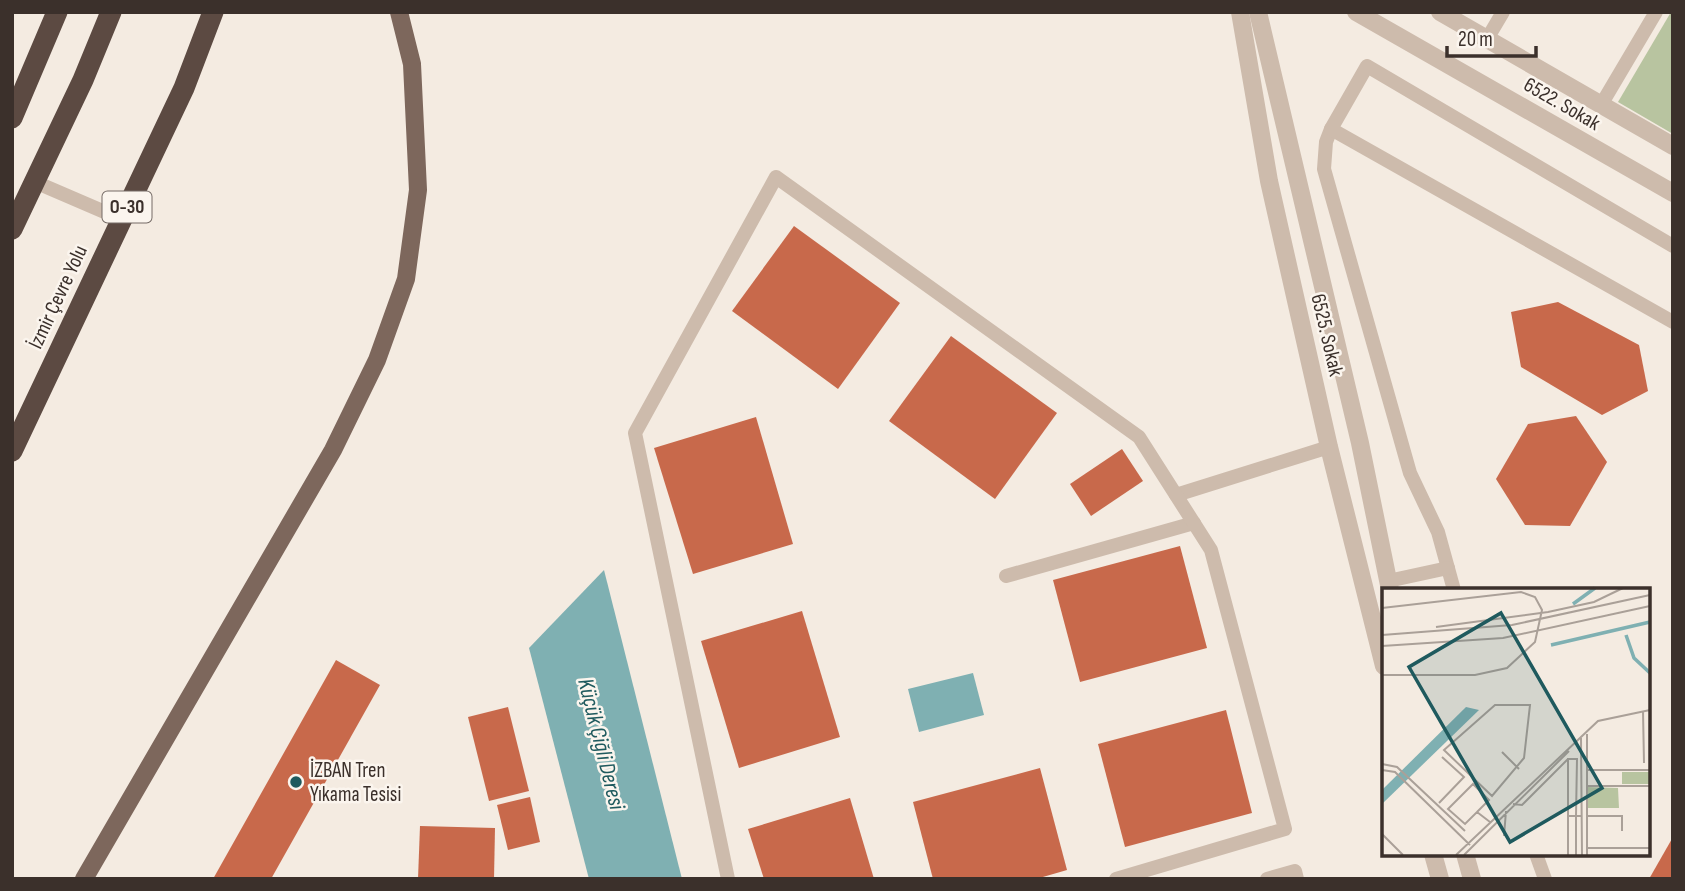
<svg xmlns="http://www.w3.org/2000/svg" width="1685" height="891" viewBox="0 0 1685 891" font-family="'Sofia Sans Condensed',sans-serif">
<style>
.green{fill:#b8c4a0}
.water{fill:#7fb0b2}
.building{fill:#c8694b}
.lines{fill:none;stroke-linecap:round;stroke-linejoin:round}
.service{stroke:#cdbbac;stroke-width:14}
.minor{stroke:#cdbbac;stroke-width:18}
.tertiary{stroke:#cdbbac;stroke-width:18}
.primary{stroke:#7d675c;stroke-width:18}
.motorway{stroke:#5c4a42;stroke-width:21}
.poi-dot{fill:#1f5a5e;stroke:#fbf5ee;stroke-width:2.5}
.labels{text-anchor:middle;dominant-baseline:central;stroke-width:5;stroke-linejoin:round;paint-order:stroke}
.shield{fill:#fbf5ee;stroke:#756b66;stroke-width:2}
.shield-label{font-size:19px;font-weight:bold;fill:#3b302b}
.street-label{font-size:21px;fill:#3b302b;stroke:#fbf5ee}
.poi-label{font-size:21px;fill:#3b302b;stroke:#fbf5ee;text-anchor:start}
.water-label{font-size:23px;font-style:italic;fill:#1f5a5e;stroke:#fbf5ee}
.inset-river{fill:none;stroke:#7fb0b2;stroke-width:3.5}
.inset-road{fill:none;stroke:#aaa098;stroke-width:2}
.view{fill:#1f5a5e;fill-opacity:0.15;stroke:#1f5a5e;stroke-width:3.5}
.inset-edge{fill:none;stroke:#3b302b;stroke-width:3.5}
</style>
<rect width="100%" height="100%" fill="#f4ebe1"/>
<!-- green -->
<path class="green" d="M1671 12H1673V134L1618 102Z"/>
<!-- water -->
<g class="water">
<path d="M604 570 682 879H589L529 648Z"/>
<path d="M973 673 984 715 919 732 908 689Z"/>
</g>
<!-- building -->
<g class="building">
<path d="M794 226 900 303 838 389 732 311Z"/>
<path d="M1558 302 1639 345 1648 391 1602 415 1521 367 1511 312Z"/>
<path d="M951 336 1057 413 995 499 889 421Z"/>
<path d="M1576 416 1607 462 1570 526 1525 525 1496 479 1528 424Z"/>
<path d="M756 417 793 544 693 574 654 448Z"/>
<path d="M1122 449 1143 481 1091 516 1070 484Z"/>
<path d="M1180 546 1207 648 1080 682 1053 580Z"/>
<path d="M802 611 840 737 739 768 701 641Z"/>
<path d="M336 660 380 685 271 879H213Z"/>
<path d="M508 707 529 791 489 801 468 717Z"/>
<path d="M1226 710 1252 813 1125 847 1098 744Z"/>
<path d="M1040 768 1067 870 1036 879H933L913 802Z"/>
<path d="M530 797 540 842 508 850 497 805Z"/>
<path d="M850 798 874 879H764L748 829Z"/>
<path d="M420 826 495 828 494 879H418Z"/>
<path d="M1673 837V879H1649Z"/>
</g>
<g class="lines">
<!-- service -->
<g class="service">
<path d="M1487 39 1503 12"/>
<path d="M1601 105 1656 12"/>
<path d="M1331 129 1326 142 1324 169 1410 473 1438 532 1454 590"/>
<path d="M35 182 121 219"/>
<path d="M1673 246 1367 66 1331 129 1673 322"/>
<path d="M1176 495 1329 447"/>
<path d="M1006 576 1194 523"/>
<path d="M1388 581 1448 568"/>
<path d="M1536 854 1545 879"/>
<path d="M728 879 635 433 776 177 1139 437 1211 550 1285 829 1116 879"/>
<path d="M1267 879 1295 871 1297 879"/>
</g>
<!-- minor -->
<g class="minor">
<path d="M1356 12 1673 193"/>
<path d="M1440 12 1673 146"/>
</g>
<!-- tertiary -->
<g class="tertiary">
<path d="M1240 12 1269 181 1329 447 1384 666"/>
<path d="M1258 12 1360 443 1390 590"/>
<path d="M1433 854 1440 879"/>
<path d="M1465 854 1472 879"/>
</g>
<!-- primary -->
<path class="primary" d="M84 879 333 450 377 360 406 279 418 190 412 64 399 12"/>
<!-- motorway -->
<g class="motorway">
<path d="M12 118 57 12"/>
<path d="M12 229 83 80 111 12"/>
<path d="M12 451 184 88 213 12"/>
</g>
</g>
<!-- markers -->
<circle class="poi-dot" cx="296" cy="782" r="7"/>
<g class="labels">
<!-- shield labels -->
<rect class="shield" x="102.5" y="191.5" width="49" height="31" rx="5"/>
<g class="shield-label">
<text x="127" y="207">O-30</text>
</g>
<!-- street labels -->
<g class="street-label">
<text transform="translate(1562 104) rotate(30)">6522. Sokak</text>
<text transform="translate(58 297) rotate(-65)">İzmir Çevre Yolu</text>
<text transform="translate(1327 335) rotate(77)">6525. Sokak</text>
</g>
<!-- poi labels -->
<g class="poi-label">
<text x="310" y="770">İZBAN Tren<tspan x="310" dy="24">Yıkama Tesisi</tspan></text>
</g>
<!-- water labels -->
<g class="water-label">
<text transform="translate(601 744) rotate(76)">Küçük Çiğli Deresi</text>
</g>
</g>
<!-- overview -->
<g transform="translate(1382 588)">
<rect width="268" height="268" fill="#f4ebe1"/>
<path d="M240 184H268V196H240ZM206 199 236 200 237 220H206Z" fill="#b8c4a0"/>
<path d="M84 119 97 122 0 216V202Z" fill="#7fb0b2"/>
<path class="inset-river" d="M191 16 213 0M244 47 252 70 268 85M169 57 268 34"/>
<path class="inset-road" d="M0 20 139 4 153 9 160 22 153 54 125 80 93 87H0M54 39 166 24 212 14 241 0M0 47 130 37 268 7M0 58 121 50 268 18M113 117H148L142 170 110 208 62 162ZM261 123 262 175M205 146V267M199 150 200 267M120 164 137 181M0 176 15 179 83 243M0 182 13 184 88 257M205 182H268M205 198H268M57 215 82 189 60 169M131 216 140 217 186 171M95 224 107 212 91 196 66 221 83 236 95 224 108 234M205 228H240V243M0 246 21 267M122 248 124 223M205 260H268M74 267 216 133 268 122M82 267 187 163M186 267V228M194 267V228H186V171H195L194 228H200"/>
<path class="view" d="M119 25 220 200 128 254 27 79Z"/>
<rect width="268" height="268" class="inset-edge"/>
</g>
<!-- border -->
<rect width="1685" height="891" fill="none" stroke="#3b302b" stroke-width="28"/>
<!-- scale -->
<path d="M1447 46v10h89v-10" fill="none" stroke="#3b302b" stroke-width="3.5"/>
<text x="1458" y="46" font-size="21" fill="#3b302b" stroke="#fbf5ee" stroke-width="5" paint-order="stroke">20 m</text>
</svg>
